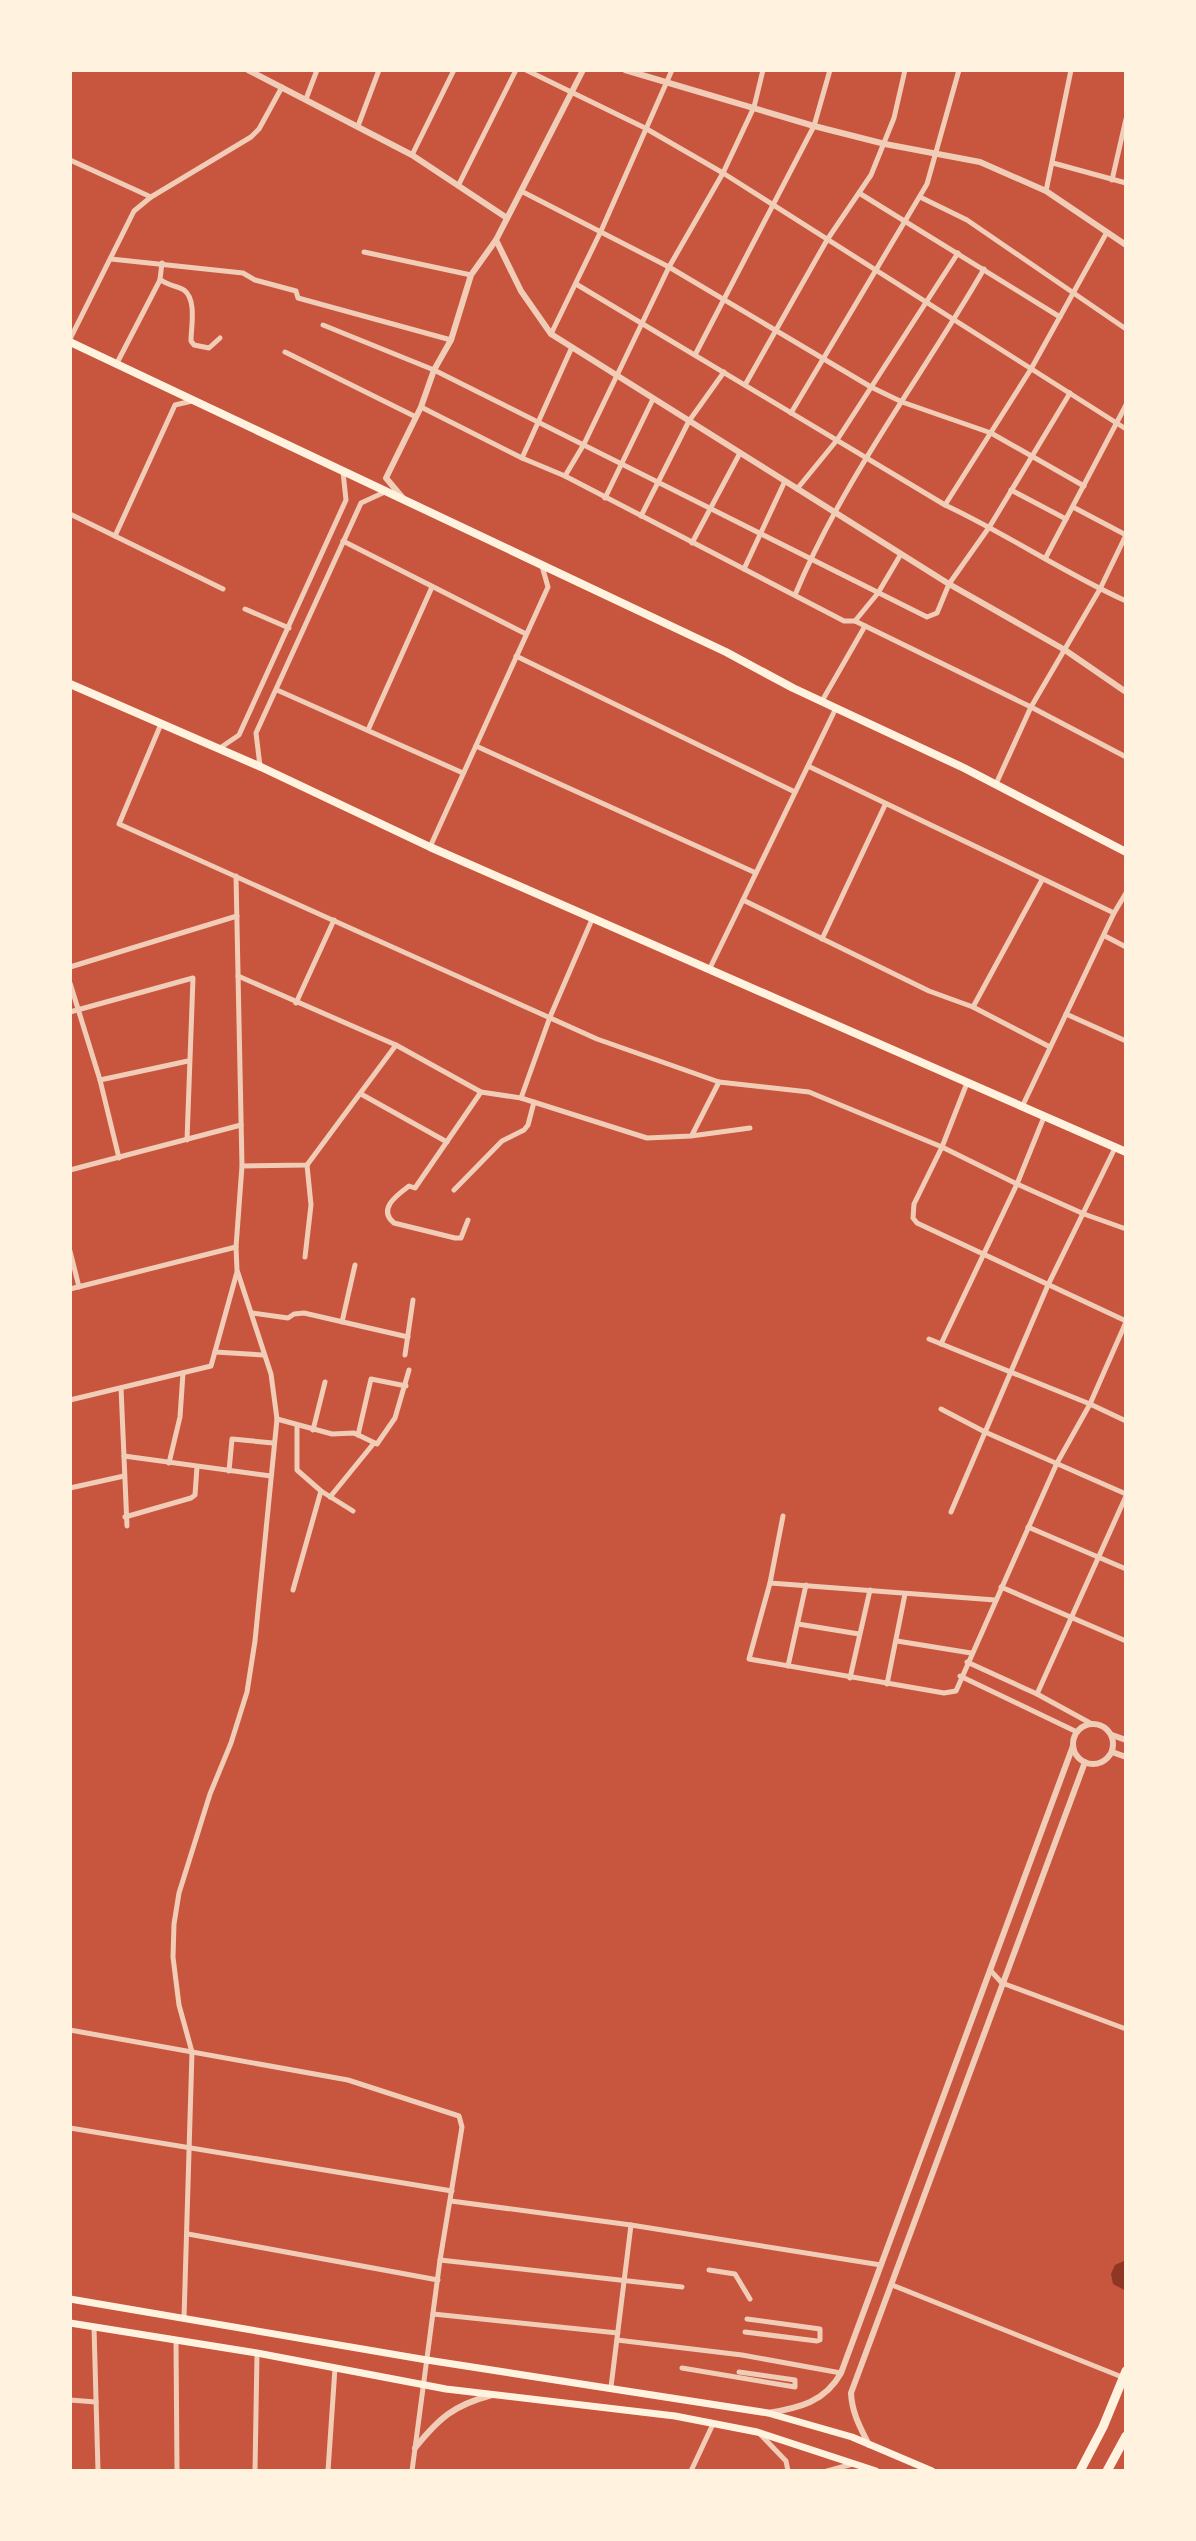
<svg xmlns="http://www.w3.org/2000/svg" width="1196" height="2541" viewBox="0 0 1196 2541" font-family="Figtree,sans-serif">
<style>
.water{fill:#8f3625}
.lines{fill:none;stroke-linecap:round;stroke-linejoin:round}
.minor{stroke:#f1ccb7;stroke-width:5}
.tertiary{stroke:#f1ccb7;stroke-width:6}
.secondary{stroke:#fff3e0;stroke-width:7}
.primary{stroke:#fff3e0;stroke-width:8}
.trunk{stroke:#fff3e0;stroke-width:9}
</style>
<rect width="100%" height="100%" fill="#c8553d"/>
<!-- water -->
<path class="water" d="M1126 2260V2291L1113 2284 1111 2274 1115 2265Z"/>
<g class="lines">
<!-- minor -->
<g class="minor">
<path d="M526 70 645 128 723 173 1126 429"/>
<path d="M306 99 317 70"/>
<path d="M358 126 379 70"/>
<path d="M412 155 454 70"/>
<path d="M70 160 151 197"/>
<path d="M1053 163 1126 183"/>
<path d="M1112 180 1126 119"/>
<path d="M459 184 516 70"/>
<path d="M1046 191 1071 70"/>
<path d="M523 192 669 267 871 387 902 402 991 433 1084 486"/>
<path d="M859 193 1060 317"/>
<path d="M920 197 967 220 1126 329"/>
<path d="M364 252 471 275"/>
<path d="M111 259 243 273 255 280 296 291 298 298 451 340"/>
<path d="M162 263 160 279C167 286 176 285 184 290 197 300 191 327 191 341L194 345 209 348 220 338"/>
<path d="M576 284 945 505C1007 534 1064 573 1126 601"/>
<path d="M323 325 434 370 927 617 937 613 949 584 990 526 1070 393"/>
<path d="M551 334 601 231 672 70"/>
<path d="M70 339 134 211 151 197 251 137 259 129 282 87"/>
<path d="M285 352 416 417"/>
<path d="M695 355 814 126 830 70"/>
<path d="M117 363 160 280"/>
<path d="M745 385 827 240 871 175 894 118 905 70"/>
<path d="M421 407 522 458 565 476 844 621H855L1031 707 1126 757"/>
<path d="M791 413 927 184 959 70"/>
<path d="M522 458 572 347"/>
<path d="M565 476 584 444 669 267 723 173 754 107 763 70"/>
<path d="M797 489 837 440 958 253"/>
<path d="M1011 490 1066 519"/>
<path d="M605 498 653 399"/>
<path d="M945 505 1031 369 1107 232"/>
<path d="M1073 507 1126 535"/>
<path d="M70 514 223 589"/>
<path d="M641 516 689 421 724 372"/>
<path d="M115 536 175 405 192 401"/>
<path d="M343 541 526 634"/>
<path d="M692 543 740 453"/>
<path d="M1046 557 1126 405"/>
<path d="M744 569 785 481"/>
<path d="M795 595C843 479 921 378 984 269"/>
<path d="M245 609 289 628"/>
<path d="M855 621 878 593 901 554"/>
<path d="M516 656 795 792"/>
<path d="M277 690 463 773"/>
<path d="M822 701 865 626"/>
<path d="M161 724 119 824 597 1039 719 1082 809 1092 942 1147 1017 1184 1084 1214 1126 1229"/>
<path d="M368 730 432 587"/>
<path d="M476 746 756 873"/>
<path d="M220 748 239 735 346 500 343 472"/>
<path d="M260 766 256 733 361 503 387 491"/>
<path d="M808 766 1114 913"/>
<path d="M996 784 1031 707 1100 589 1126 535"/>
<path d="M430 847 548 587 542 566"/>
<path d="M743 900 929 991 973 1007 1050 1047"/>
<path d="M1105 936 1126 947"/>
<path d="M822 939 885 805"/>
<path d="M70 967 237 916"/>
<path d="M710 968 836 708"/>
<path d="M238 976 396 1045 481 1092 521 1098 647 1138 691 1136 750 1128"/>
<path d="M70 983 100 1080 119 1158"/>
<path d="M296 1003 334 920"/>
<path d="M973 1007 1042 880"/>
<path d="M70 1012 193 978 187 1140"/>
<path d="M1066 1014 1126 1041"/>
<path d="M100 1080 188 1061"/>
<path d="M967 1083 942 1147 914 1204 913 1218 917 1223 1126 1321"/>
<path d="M361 1094 447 1142"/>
<path d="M521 1098 550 1017 593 917"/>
<path d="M1022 1107 1114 913 1126 893"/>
<path d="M692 1135 719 1082"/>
<path d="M242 1166 307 1165 396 1045"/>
<path d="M70 1170 241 1125"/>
<path d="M454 1190 502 1141 524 1130 528 1125 534 1102"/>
<path d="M468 1220 461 1238H455L394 1223C377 1209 397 1195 409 1186L415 1188 481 1092"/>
<path d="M70 1251 79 1287"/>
<path d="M305 1257 311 1205 307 1165"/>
<path d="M70 1289 236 1247"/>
<path d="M252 1313 288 1318 294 1314 304 1313 408 1337"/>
<path d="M342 1322 355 1265"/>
<path d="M929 1339 1090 1404 1126 1421"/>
<path d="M941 1344 1017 1184 1044 1117"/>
<path d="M215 1352 263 1355"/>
<path d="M405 1355 413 1300"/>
<path d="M121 1388 127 1526"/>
<path d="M70 1400 211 1366 237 1272"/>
<path d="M941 1409 985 1432 1126 1494"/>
<path d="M277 1419 332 1434 354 1433 377 1444 395 1418 409 1370"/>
<path d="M313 1430 325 1382"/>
<path d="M358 1435 371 1379 406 1386"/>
<path d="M124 1456 271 1476"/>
<path d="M169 1463 180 1417 183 1373"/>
<path d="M229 1471 232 1439 273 1443"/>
<path d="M70 1488 124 1476"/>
<path d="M321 1491 353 1511"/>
<path d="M330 1497 374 1443"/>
<path d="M951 1512 1048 1285 1115 1148"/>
<path d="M783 1516 770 1583 749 1659 944 1693 956 1691 1057 1463 1090 1404 1126 1322"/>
<path d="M125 1517 191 1498 195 1495 197 1467"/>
<path d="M1028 1527 1126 1569"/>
<path d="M770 1583 995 1600"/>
<path d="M1001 1587 1126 1641"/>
<path d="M293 1590 321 1491 297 1470V1426"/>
<path d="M798 1624 859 1634"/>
<path d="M897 1641 971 1653"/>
<path d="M967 1662 1037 1694 1092 1724"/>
<path d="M788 1666 806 1585"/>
<path d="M960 1676 1077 1732"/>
<path d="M850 1678 870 1590"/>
<path d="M887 1684 905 1594"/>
<path d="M1037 1694 1126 1496"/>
<path d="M990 1970 1002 1983 1126 2029"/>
<path d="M70 2030 348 2080 459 2116 462 2127 440 2260 412 2471"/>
<path d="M70 2128 452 2191"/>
<path d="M451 2201 631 2225 881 2265"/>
<path d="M188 2234 438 2280"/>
<path d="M440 2260 682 2287"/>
<path d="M709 2270 735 2274 750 2299"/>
<path d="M892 2285 1122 2377"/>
<path d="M433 2314 618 2333"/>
<path d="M184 2318 192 2052 179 2005 173 1957 174 1924 179 1893 210 1794 231 1743 247 1692 255 1641 277 1419 271 1374 237 1270 236 1247 242 1166 236 876"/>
<path d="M94 2327 98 2471"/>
<path d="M745 2332 817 2341 820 2340V2329L747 2319"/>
<path d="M176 2340 177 2471"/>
<path d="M617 2340 742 2355 841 2373"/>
<path d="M682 2368 795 2387V2380L739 2372"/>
<path d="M611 2387 631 2225"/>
<path d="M70 2400 96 2402"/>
<path d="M761 2435 786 2461 788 2471"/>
<path d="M255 2471 257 2353"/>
<path d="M328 2471 335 2368"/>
<path d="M691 2471 713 2424"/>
<path d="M827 2471 853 2464"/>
</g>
<!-- tertiary -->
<g class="tertiary">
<path d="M248 70 412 155 507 218"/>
<path d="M625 70 814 126 885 144 980 162 1046 191 1126 245"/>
<path d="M496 240 521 291 551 334 949 584 1065 650 1126 692"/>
<path d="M402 497 386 478 421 407 434 370 451 340 471 275 496 240 583 70"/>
<circle cx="1093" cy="1744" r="20"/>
<path d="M1112 1735 1126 1740"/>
<path d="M1112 1752 1126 1757"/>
<path d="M768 2413C799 2408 825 2402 841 2373L1073 1746"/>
<path d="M869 2445C860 2427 852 2413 851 2393L1085 1762"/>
<path d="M415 2448C439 2418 454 2405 492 2395"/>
</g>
<!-- secondary -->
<g class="secondary">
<path d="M70 2299 427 2360 768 2413 852 2437 932 2471"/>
<path d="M70 2323 257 2353 446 2389 675 2416 757 2432 876 2471"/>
</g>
<!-- primary -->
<g class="primary">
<path d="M70 342 726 652 793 688 964 768 1126 852"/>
<path d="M70 684 261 767 430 847 1126 1152"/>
</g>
<!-- trunk -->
<g class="trunk">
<path d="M1080 2471 1103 2427 1126 2371"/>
<path d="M1107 2471 1126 2436"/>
</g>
</g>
<!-- border -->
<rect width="1196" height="2541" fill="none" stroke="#fff3e0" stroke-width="144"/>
</svg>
